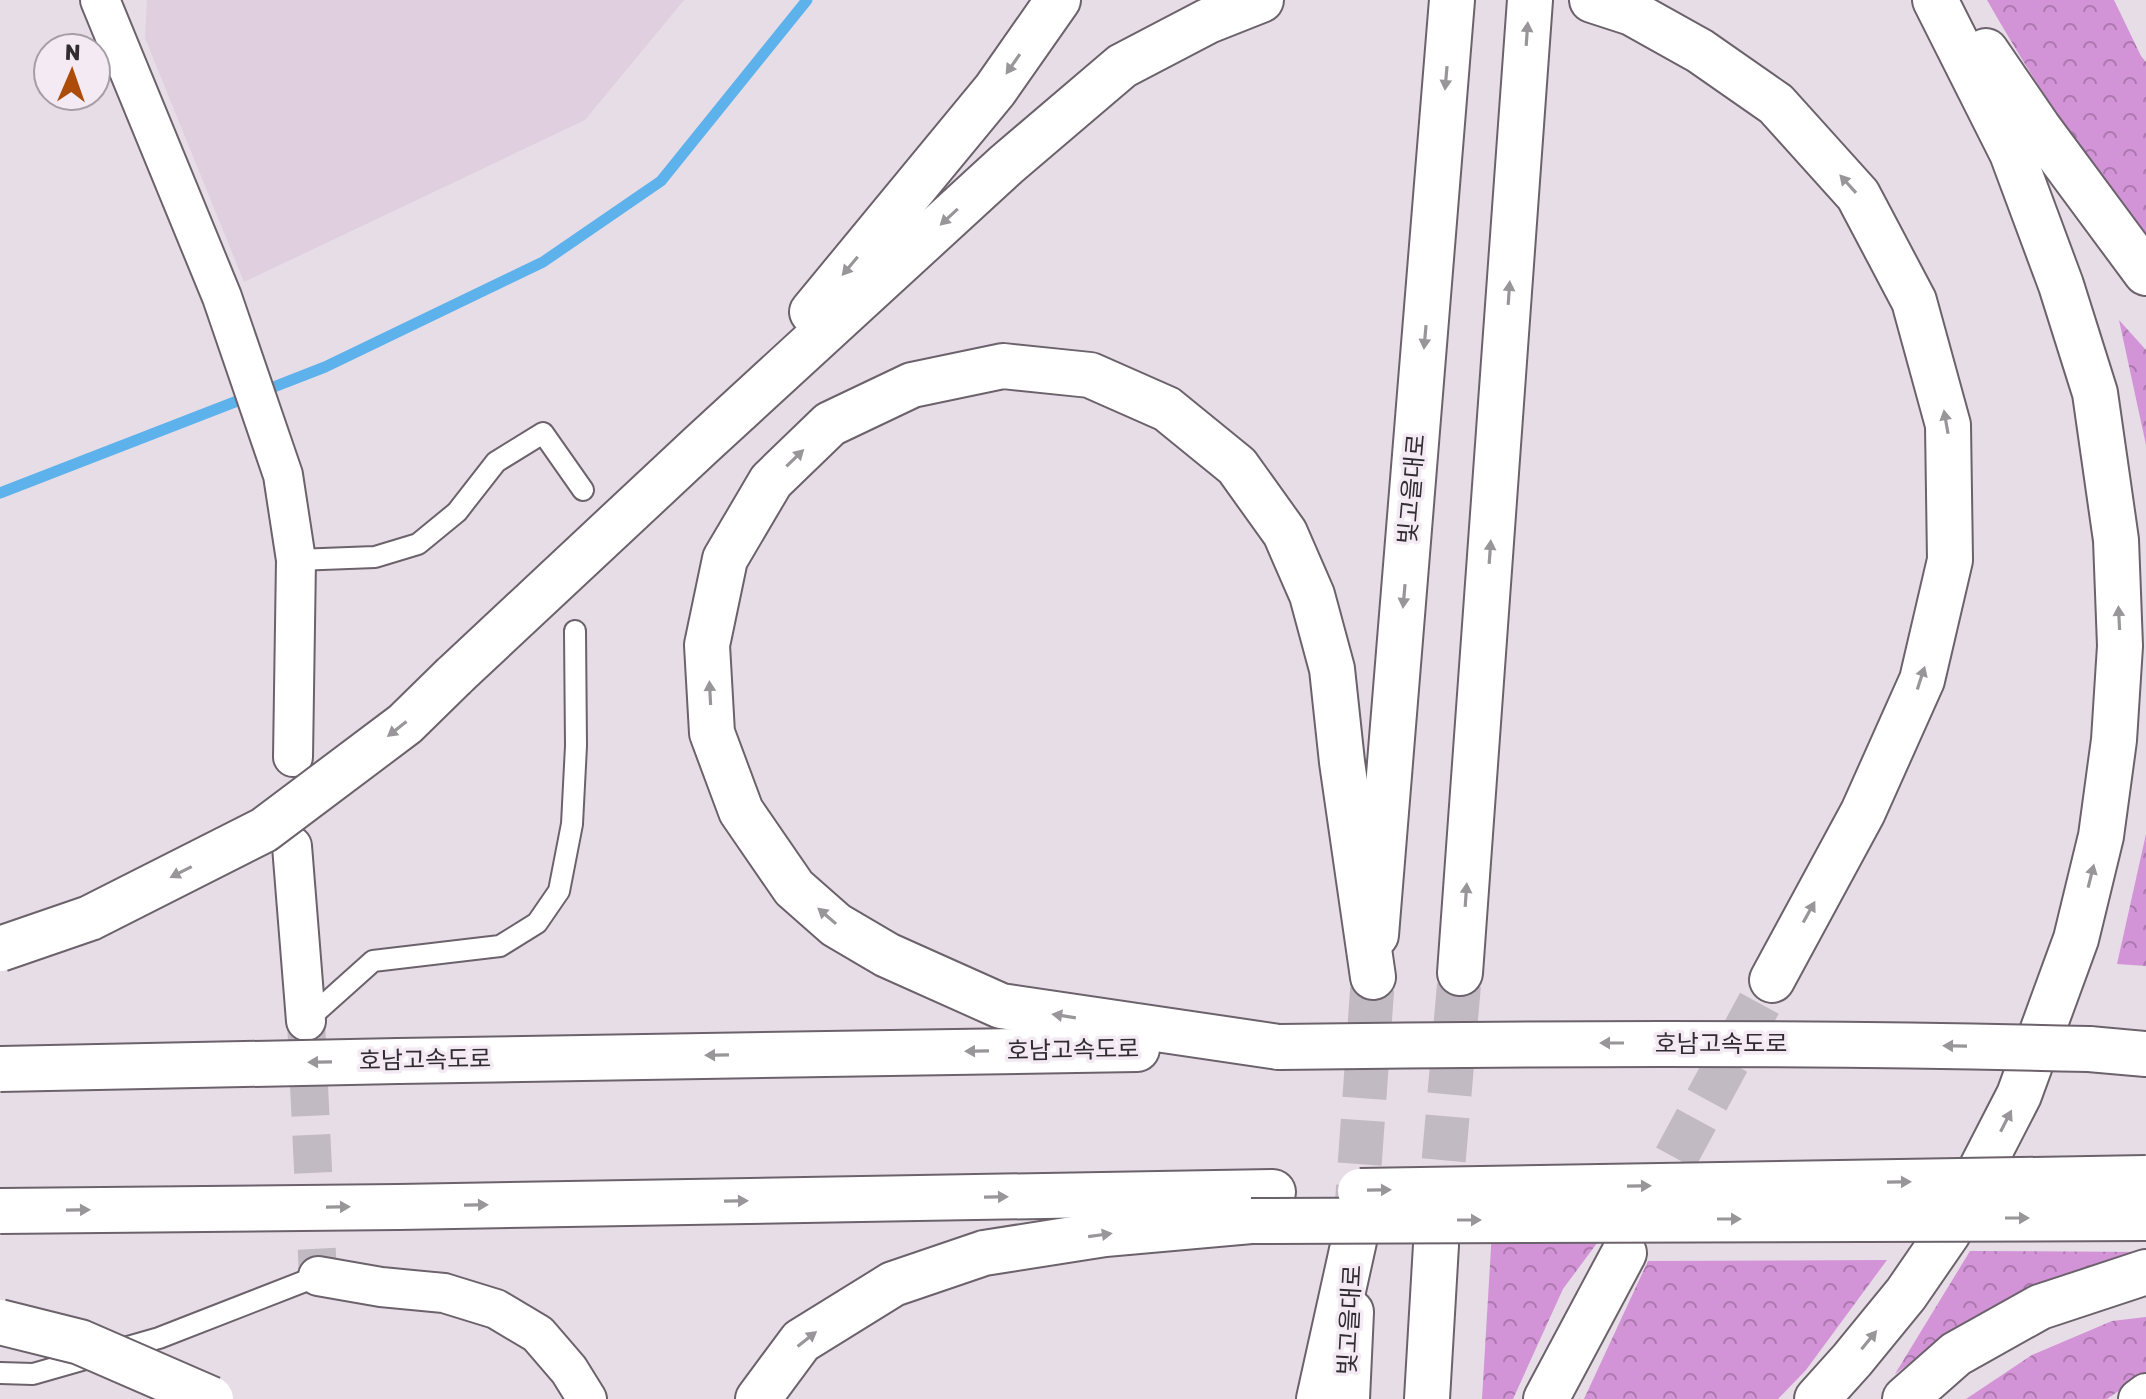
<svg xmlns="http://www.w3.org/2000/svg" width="2146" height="1399" viewBox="0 0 2146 1399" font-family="Rubik,'Noto Sans KR',sans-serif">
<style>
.built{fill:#dfcfdf}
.forest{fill:url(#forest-crowns)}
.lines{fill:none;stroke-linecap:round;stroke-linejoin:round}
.stream{stroke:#5db2ec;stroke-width:11}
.street-tunnel{stroke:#c2bac2;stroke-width:38;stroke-dasharray:38 19;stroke-linecap:butt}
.secondary-tunnel{stroke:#c2bac2;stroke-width:44;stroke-dasharray:44 22;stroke-linecap:butt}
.highway-tunnel{stroke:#c2bac2;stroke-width:44;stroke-dasharray:44 22;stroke-linecap:butt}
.lane-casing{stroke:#6b626b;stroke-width:24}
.street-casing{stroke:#6b626b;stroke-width:42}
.secondary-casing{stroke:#6b626b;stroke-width:48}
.highway-casing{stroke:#6b626b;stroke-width:48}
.lane{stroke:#fff;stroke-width:20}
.street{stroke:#fff;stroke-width:38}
.secondary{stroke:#fff;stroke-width:44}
.highway{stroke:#fff;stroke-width:44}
.highway-bridge-casing{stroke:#6b626b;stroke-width:48;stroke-linecap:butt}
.highway-bridge{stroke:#fff;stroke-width:44}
.oneway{fill:#989698}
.labels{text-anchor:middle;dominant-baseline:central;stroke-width:7;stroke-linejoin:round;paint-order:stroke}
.street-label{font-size:24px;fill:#302c30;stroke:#f4eaf4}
</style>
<defs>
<pattern id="forest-crowns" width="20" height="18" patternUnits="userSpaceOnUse" patternTransform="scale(2)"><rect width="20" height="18" fill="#d393d7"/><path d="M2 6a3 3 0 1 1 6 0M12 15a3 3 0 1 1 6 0" fill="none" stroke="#ac78af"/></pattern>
</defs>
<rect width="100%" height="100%" fill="#e7dde7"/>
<!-- built -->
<path class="built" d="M147 0H684L585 120 244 282 145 38Z"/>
<!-- forest -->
<g class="forest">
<path d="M1987 0H2114L2141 56 2146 62V237C2087 162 2034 83 1987 0Z"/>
<path d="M2119 320 2146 350V445Z"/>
<path d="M2146 834V966L2117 964Z"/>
<path d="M1492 1231H1606L1563 1289 1513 1399H1482Z"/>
<path d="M1970 1251 2146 1252 1957 1328 1895 1374Z"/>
<path d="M1887 1260 1806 1370 1778 1399H1584L1648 1261Z"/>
<path d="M2146 1317V1372L2107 1399H1966L2032 1355 2112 1321Z"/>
</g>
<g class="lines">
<!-- stream -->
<path class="stream" d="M0 493 325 367 543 262 661 181 807 0"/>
<!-- street-tunnel -->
<path class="street-tunnel" d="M306 1021 318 1276"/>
<!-- secondary-tunnel -->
<g class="secondary-tunnel">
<path d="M1438 1226 1460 973"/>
<path d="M1355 1230 1373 977"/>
</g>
<!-- highway-tunnel -->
<path class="highway-tunnel" d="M1644 1216 1772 980"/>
<defs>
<g id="lane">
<path d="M296 560 375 557 418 544 457 512 496 462 543 433 583 490"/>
<path d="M306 1021 373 961 500 946 537 923 559 891 572 824 576 746 575 631"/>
<path d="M0 1373 33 1374 159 1338 318 1276"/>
</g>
<g id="street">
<path d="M100 0 222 297 283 475 296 560 293 757"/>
<path d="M292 846 306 1021"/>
<path d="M318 1276 381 1287 444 1293 496 1309 538 1334 569 1370 587 1399"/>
<path d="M2138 1399 2146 1393"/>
</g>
<g id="secondary">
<path d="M1376 935 1452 0"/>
<path d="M1460 973 1530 0"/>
<path d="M1347 1399 1351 1312"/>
<path d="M1427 1399 1436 1245"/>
</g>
<g id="highway">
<path d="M1592 0 1632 13 1700 51 1776 104 1858 195 1914 301 1948 425 1950 560 1922 680 1863 812 1772 980"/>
<path d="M1986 51 2038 127 2146 273"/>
<path d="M812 312 995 90 1058 0"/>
<path d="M454 676 701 445 1007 164 1122 66 1208 21 1261 0"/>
<path d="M1279 1047 1001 1006 887 955 836 925 794 888 741 811 712 733 707 645 725 559 771 481 830 424 912 385 1003 366 1090 375 1167 409 1237 466 1285 533 1312 595 1332 669 1342 762 1373 977"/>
<path d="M2089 1049 2146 1054"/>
<path d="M398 1061 1137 1049"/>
<path d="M398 1207 1273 1192"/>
<path d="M758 1399 801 1341 893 1284 984 1253 1105 1234 1251 1221"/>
<path d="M1319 1399 1354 1241"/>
<path d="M1546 1399 1624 1253"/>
<path d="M1817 1399 1852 1360 1906 1294 1948 1233 2019 1095 2076 939 2101 836 2114 740 2120 646 2116 540 2095 393 2061 285 2012 153 1935 0"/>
<path d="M1905 1399 1956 1354 2040 1307 2146 1272"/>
</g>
</defs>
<!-- lane casing -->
<use href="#lane" class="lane-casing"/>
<!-- street casing -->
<use href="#street" class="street-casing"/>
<!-- secondary casing -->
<use href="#secondary" class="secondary-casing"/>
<!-- highway casing -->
<use href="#highway" class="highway-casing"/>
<!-- lane -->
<use href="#lane" class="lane"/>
<!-- street -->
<use href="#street" class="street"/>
<!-- secondary -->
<use href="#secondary" class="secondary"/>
<!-- highway -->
<use href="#highway" class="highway"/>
<defs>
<g id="highway-bridge">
<path d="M0 949 90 918 264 830 405 724 454 676"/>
<path d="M1279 1047C1550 1043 1819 1042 2089 1049"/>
<path d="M0 1069 398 1061"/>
<path d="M1360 1191 2146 1178"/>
<path d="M0 1211 398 1207"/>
<path d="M1251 1221 2146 1218"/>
<path d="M0 1322 80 1342 211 1399"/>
</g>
</defs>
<!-- highway-bridge casing -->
<use href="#highway-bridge" class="highway-bridge-casing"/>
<!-- highway-bridge -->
<use href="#highway-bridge" class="highway-bridge"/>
</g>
<!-- one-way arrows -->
<defs><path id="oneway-solid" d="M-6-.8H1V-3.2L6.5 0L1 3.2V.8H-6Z" transform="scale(2)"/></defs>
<g class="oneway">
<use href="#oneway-solid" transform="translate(1527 34) rotate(-86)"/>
<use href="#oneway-solid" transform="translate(1013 64) rotate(125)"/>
<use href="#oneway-solid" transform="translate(1446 78) rotate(95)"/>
<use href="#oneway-solid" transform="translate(1848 184) rotate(-132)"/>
<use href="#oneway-solid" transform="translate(949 217) rotate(137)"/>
<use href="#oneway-solid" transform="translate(850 266) rotate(130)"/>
<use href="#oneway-solid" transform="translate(1509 293) rotate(-86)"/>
<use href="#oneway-solid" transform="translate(1425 337) rotate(95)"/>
<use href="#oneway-solid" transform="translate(1946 422) rotate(-100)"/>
<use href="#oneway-solid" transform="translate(795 458) rotate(-44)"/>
<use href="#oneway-solid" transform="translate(1490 552) rotate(-86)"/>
<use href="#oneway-solid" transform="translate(1404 596) rotate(95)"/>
<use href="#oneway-solid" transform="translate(2119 618) rotate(-93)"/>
<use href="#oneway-solid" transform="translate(1921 678) rotate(-72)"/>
<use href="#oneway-solid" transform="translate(710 693) rotate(-93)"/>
<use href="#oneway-solid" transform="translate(397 729) rotate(142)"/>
<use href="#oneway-solid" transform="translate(181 872) rotate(153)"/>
<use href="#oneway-solid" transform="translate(2091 876) rotate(-76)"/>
<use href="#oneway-solid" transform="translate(1466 895) rotate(-86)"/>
<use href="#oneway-solid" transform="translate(1809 912) rotate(-61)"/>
<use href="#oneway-solid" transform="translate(827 916) rotate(-139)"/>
<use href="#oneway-solid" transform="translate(1064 1016) rotate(-171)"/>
<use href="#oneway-solid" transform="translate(1612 1043) rotate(-180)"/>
<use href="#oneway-solid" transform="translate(1955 1046) rotate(-179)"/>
<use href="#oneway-solid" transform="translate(977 1051) rotate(179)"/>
<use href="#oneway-solid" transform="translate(717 1055) rotate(179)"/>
<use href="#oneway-solid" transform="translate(320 1062) rotate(179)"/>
<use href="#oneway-solid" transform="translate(2006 1121) rotate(-63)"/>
<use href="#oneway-solid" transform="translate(1899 1182) rotate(-1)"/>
<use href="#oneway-solid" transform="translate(1639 1186) rotate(-1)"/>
<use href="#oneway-solid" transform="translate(1379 1190) rotate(-1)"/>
<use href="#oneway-solid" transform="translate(996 1197) rotate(-1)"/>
<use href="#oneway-solid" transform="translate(736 1201) rotate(-1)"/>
<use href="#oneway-solid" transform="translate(476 1205) rotate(-1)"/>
<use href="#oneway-solid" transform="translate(338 1207) rotate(-1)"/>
<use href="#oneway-solid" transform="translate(78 1210) rotate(-1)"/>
<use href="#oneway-solid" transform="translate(2017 1218)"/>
<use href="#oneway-solid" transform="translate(1729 1219)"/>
<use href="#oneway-solid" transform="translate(1469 1220)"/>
<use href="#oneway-solid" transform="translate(1100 1235) rotate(-8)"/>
<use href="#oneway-solid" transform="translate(807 1339) rotate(-38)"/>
<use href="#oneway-solid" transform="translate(1869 1340) rotate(-51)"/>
</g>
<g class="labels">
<!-- street labels -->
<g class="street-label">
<text transform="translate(1412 489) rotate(-85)">빛고을대로</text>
<text x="1721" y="1044">호남고속도로</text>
<text transform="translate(1073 1050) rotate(-1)">호남고속도로</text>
<text transform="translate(425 1060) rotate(-1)">호남고속도로</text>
<text transform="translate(1350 1320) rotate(-87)">빛고을대로</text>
</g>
</g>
<!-- north arrow -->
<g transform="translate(72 72) rotate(2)"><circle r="38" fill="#f4eaf4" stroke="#a69ea6" stroke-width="2"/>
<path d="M0-6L14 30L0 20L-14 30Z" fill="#ad4b09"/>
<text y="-12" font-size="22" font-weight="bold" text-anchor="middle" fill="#302c30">N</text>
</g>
</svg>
